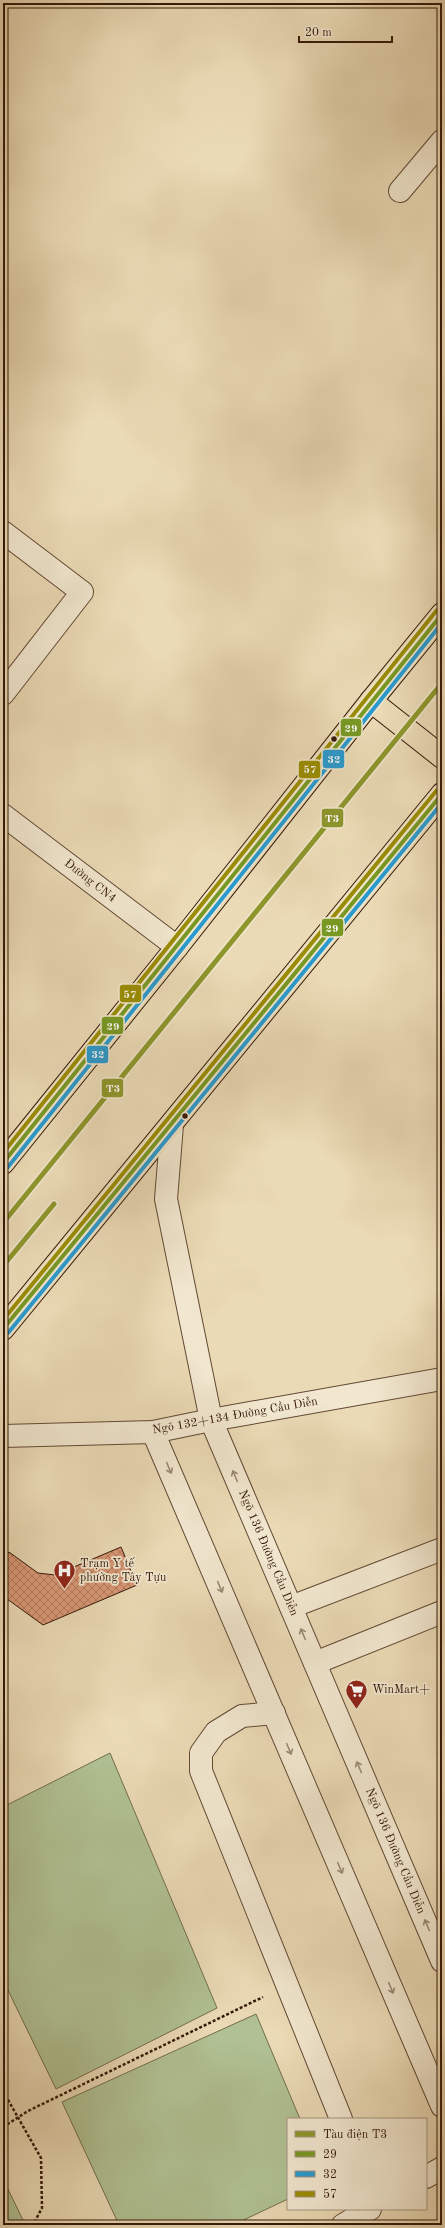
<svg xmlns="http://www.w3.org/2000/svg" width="445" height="2228" viewBox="0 0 445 2228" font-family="'Old Standard TT',serif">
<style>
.park{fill:#b0c193;stroke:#726c4e}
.building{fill:url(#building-cross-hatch);stroke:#341809}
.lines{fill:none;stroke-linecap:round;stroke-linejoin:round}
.minor-casing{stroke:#624834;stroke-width:24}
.highway-casing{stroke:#341809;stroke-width:24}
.path{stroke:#341809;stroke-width:2.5;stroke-dasharray:3 2;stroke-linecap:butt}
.minor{stroke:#f1e7cf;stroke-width:22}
.highway{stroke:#eadab5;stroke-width:22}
.bus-1-casing{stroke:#f1e7cf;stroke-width:7}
.bus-2-casing{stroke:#f1e7cf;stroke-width:7}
.bus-3-casing{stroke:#f1e7cf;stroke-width:7}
.bus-1{stroke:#789823;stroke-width:4}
.bus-2{stroke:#2a9ace;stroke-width:4}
.bus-3{stroke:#9a8c04;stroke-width:4}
.metro-1-casing{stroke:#f1e7cf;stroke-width:8}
.metro-1{stroke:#8e962c;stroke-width:5}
.oneway{stroke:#9c8a76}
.bus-dot{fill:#341809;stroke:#f1e7cf;stroke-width:1.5}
.labels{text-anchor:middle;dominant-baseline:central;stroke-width:3.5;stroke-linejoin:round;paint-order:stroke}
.street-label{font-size:12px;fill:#341809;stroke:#f1e7cf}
.poi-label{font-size:12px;fill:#341809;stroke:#f1e7cf;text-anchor:start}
.line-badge{stroke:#f1e7cf;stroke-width:1.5}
.badge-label{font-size:11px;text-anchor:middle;font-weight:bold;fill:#fff}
</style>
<defs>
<pattern id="building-cross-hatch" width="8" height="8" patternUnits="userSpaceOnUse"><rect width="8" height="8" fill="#d99775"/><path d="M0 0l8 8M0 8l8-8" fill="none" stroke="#b17a5e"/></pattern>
</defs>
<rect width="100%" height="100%" fill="#eadab5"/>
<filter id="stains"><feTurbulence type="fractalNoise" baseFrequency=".005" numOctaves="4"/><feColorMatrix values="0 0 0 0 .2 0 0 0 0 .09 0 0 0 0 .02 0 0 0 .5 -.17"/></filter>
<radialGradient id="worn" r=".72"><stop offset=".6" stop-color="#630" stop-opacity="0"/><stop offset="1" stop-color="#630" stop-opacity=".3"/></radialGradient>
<!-- park -->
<g class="park">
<path d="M110 1753 217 2008 56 2089 3 1980V1807Z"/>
<path d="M256 2014 300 2119H288V2199L233 2225H119L62 2102Z"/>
<path d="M3 2179 23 2220 13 2225H3Z"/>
</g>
<!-- building -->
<path class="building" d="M121 1547 137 1585 43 1625 3 1596V1560L9 1552 38 1573 55 1575Z"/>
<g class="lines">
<defs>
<g id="minor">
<path d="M400 191 442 141"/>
<path d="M3 532 82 592 3 694"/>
<path d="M3 815 177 947"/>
<path d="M172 1125 166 1199 211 1420 442 1961"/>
<path d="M153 1432 442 2106"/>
<path d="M3 1436 153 1432 211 1420 442 1379"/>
<path d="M291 1607 442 1549"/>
<path d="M315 1663 442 1612"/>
<path d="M274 1713 242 1716 216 1732 201 1753V1771L341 2119"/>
<path d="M426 2177 442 2168"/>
<path d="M343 2225 370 2209"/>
</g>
<g id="highway">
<path d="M371 701 442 757"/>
<path d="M3 1163 177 947 371 701 442 614"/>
<path d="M3 1329 442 794"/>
</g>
</defs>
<!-- minor casing -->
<use href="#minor" class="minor-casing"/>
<!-- highway casing -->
<use href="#highway" class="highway-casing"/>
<!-- path -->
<g class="path">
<path d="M3 2091 41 2158 42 2208 33 2225"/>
<path d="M3 2127 28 2111 263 1997"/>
</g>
<!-- minor -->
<use href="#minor" class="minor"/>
<!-- highway -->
<use href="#highway" class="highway"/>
<defs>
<g id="bus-1">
<path d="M3 1163 442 614"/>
<path d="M3 1329 442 794"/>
</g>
<g id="bus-2">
<path d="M8 1167 442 623"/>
<path d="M8 1333 442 803"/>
</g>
<g id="bus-3">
<path d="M3 1153 437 610"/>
<path d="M3 1320 437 790"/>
</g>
</defs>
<!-- bus-1 casing -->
<use href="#bus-1" class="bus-1-casing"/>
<!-- bus-2 casing -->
<use href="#bus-2" class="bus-2-casing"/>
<!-- bus-3 casing -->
<use href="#bus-3" class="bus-3-casing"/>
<!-- bus-1 -->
<use href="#bus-1" class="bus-1"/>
<!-- bus-2 -->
<use href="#bus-2" class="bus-2"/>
<!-- bus-3 -->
<use href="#bus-3" class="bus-3"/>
<defs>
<g id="metro-1">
<path d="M3 1223 442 683"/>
<path d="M3 1266 54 1204"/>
</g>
</defs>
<!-- metro-1 casing -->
<use href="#metro-1" class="metro-1-casing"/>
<!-- metro-1 -->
<use href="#metro-1" class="metro-1"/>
</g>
<!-- one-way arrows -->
<defs><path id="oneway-shaft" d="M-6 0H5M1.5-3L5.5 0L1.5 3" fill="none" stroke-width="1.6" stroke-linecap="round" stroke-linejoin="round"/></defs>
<g class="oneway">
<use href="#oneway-shaft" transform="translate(169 1468) rotate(67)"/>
<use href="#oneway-shaft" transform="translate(235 1476) rotate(-113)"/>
<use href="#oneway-shaft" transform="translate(220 1587) rotate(67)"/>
<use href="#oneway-shaft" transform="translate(303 1634) rotate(-113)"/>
<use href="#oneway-shaft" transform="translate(289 1749) rotate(67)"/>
<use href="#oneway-shaft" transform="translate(359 1767) rotate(-113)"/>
<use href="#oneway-shaft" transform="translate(340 1868) rotate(67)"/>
<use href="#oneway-shaft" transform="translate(427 1925) rotate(-113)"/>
<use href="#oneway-shaft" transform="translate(391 1988) rotate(67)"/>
</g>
<!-- icons -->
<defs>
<symbol id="hospital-pin" viewBox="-11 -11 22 30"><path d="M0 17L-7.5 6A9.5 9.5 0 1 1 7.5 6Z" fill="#8f2418" stroke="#f1e7cf"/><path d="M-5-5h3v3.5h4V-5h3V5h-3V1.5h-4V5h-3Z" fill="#fff"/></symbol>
<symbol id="supermarket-pin" viewBox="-11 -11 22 30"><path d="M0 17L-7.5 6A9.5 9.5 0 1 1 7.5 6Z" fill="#8f2418" stroke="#f1e7cf"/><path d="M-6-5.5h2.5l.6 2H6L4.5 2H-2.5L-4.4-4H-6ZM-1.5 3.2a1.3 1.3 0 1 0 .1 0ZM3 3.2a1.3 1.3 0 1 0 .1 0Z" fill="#fff"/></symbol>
</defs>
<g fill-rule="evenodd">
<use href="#hospital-pin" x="52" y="1558" width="25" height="34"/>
<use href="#supermarket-pin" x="344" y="1678" width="25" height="34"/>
</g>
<!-- markers -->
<g class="bus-dot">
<circle cx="334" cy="739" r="3.5"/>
<circle cx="185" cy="1116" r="3.5"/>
</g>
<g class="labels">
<!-- street labels -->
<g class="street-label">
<text transform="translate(90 881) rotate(38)">Đường CN4</text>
<text transform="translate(235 1416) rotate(-10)">Ngõ 132+134 Đường Cầu Diễn</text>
<text transform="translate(268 1553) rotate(67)">Ngõ 136 Đường Cầu Diễn</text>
<text transform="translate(395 1851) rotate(67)">Ngõ 136 Đường Cầu Diễn</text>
</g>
<!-- poi labels -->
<g class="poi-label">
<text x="80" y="1564">Trạm Y tế<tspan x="80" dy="14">phường Tây Tựu</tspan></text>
<text x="372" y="1690">WinMart+</text>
</g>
</g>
<g class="line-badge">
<rect x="340" y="718" width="22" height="19" rx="4" fill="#789823"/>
<rect x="322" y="749" width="23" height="20" rx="4" fill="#2a9ace"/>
<rect x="298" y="760" width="23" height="19" rx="4" fill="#9a8c04"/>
<rect x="321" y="808" width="23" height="20" rx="4" fill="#8e962c"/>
<rect x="321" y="918" width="23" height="19" rx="4" fill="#789823"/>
<rect x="119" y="984" width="23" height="19" rx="4" fill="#9a8c04"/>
<rect x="101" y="1016" width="23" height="19" rx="4" fill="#789823"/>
<rect x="86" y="1045" width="23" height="19" rx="4" fill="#2a9ace"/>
<rect x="101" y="1078" width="23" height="20" rx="4" fill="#8e962c"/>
</g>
<g class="badge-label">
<text x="351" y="732">29</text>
<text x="334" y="763">32</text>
<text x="310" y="773">57</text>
<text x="332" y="822">T3</text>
<text x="332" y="932">29</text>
<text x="130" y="998">57</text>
<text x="113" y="1030">29</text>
<text x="98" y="1058">32</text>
<text x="113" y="1092">T3</text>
</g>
<!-- margin -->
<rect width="445" height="2228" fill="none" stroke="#eadab5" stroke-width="16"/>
<rect x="4" y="4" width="437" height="2220" fill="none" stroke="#341809" stroke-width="2"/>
<rect x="8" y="8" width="429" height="2212" fill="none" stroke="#341809"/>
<!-- legend -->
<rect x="287" y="2118" width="140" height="92" fill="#f1e7cf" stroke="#a59480"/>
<rect x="295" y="2131" width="20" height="6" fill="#8e962c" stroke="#a59480"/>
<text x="323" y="2138" font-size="12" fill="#341809">Tàu điện T3</text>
<rect x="295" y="2151" width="20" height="6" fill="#789823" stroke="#a59480"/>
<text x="323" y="2158" font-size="12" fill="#341809">29</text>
<rect x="295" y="2171" width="20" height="6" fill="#2a9ace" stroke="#a59480"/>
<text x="323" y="2178" font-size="12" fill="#341809">32</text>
<rect x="295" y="2191" width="20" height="6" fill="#9a8c04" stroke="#a59480"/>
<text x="323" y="2198" font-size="12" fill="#341809">57</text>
<!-- scale -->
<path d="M299 36v6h93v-6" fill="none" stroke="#341809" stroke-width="2"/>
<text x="305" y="36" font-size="12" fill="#341809" stroke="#f1e7cf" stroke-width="3" paint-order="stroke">20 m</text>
<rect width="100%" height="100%" filter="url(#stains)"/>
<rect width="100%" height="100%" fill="url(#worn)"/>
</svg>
